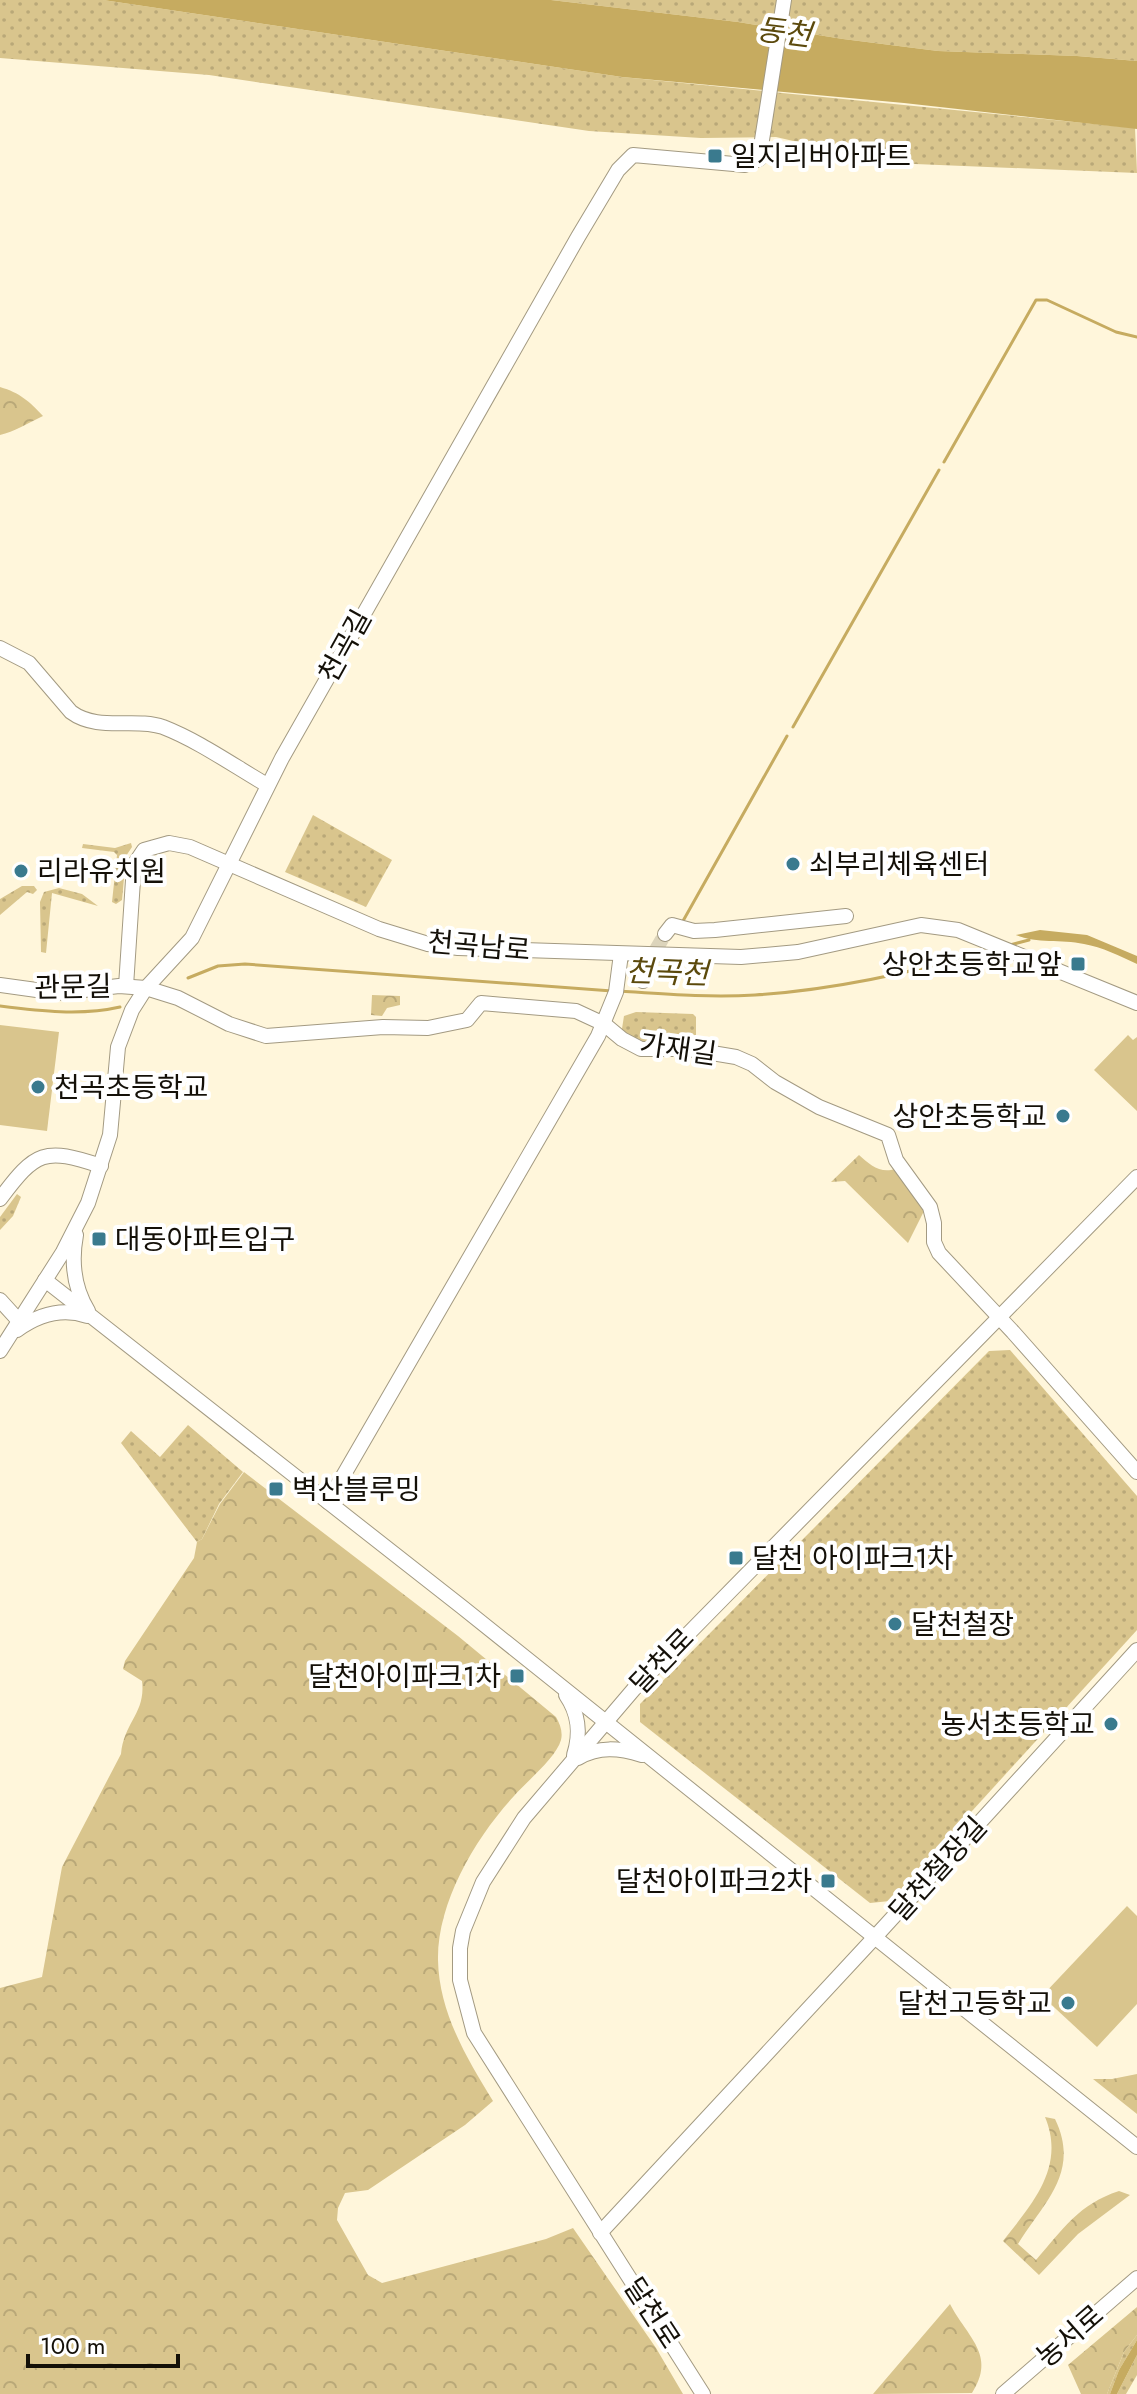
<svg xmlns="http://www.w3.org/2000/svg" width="1137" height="2394" viewBox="0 0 1137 2394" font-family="Jost,'Noto Sans KR',sans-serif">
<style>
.green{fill:url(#green-dots)}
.forest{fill:url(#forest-crowns)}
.pitch{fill:#d9c58d}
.water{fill:#c6ab60}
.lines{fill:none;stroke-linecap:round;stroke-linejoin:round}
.stream{stroke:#c6ab60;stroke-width:3}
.minor-tunnel{stroke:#dcd4bb;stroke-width:14;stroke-dasharray:14 7;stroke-linecap:butt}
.minor-casing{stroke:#a39a82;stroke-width:16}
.minor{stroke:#fff;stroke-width:14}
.poi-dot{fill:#3a7a8e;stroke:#fff;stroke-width:3}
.labels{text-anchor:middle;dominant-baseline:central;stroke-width:8;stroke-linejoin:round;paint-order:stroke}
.poi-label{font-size:28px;fill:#141008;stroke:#fff;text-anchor:start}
.street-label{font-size:28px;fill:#141008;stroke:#fff}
.water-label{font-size:30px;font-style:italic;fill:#5b490c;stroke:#fff}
</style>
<defs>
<pattern id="green-dots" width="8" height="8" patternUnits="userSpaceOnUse" patternTransform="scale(2)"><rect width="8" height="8" fill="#d9c58d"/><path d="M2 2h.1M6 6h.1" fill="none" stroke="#b9a878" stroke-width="1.8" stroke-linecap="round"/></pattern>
<pattern id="forest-crowns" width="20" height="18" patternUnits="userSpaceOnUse" patternTransform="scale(2)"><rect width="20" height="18" fill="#d9c58d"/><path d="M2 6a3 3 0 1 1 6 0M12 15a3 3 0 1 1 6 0" fill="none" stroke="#b9a878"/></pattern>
</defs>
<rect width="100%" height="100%" fill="#fff6db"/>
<!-- green -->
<g class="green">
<path d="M0 0H103L622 77 1135 128 1137 173 915 164 854 155 776 137 701 138 589 131 209 75 0 58Z"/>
<path d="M551 0H1137V61L1077 56 938 51 843 39 738 22Z"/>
<path d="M313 815 392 860 366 907 285 872Z"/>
<path d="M131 843 132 847 126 856 122 900 116 904 112 902 117 855 114 852 82 848 83 844 115 848Z"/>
<path d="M22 886H34L37 890 33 894 27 892 0 915V899Z"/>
<path d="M59 888 82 894 98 906 52 893 46 953 41 952 40 902 44 892Z"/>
<path d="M636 1012 693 1014 696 1017V1040L655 1045 639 1044 621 1035 624 1016Z"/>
<path d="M17 1194 21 1197 13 1216 0 1230V1217Z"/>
<path d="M1010 1350 1137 1496V1630L890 1901 870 1903 640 1722V1704L989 1351Z"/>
<path d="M188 1425 243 1472 219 1504 202 1539 197 1542 121 1443 131 1431 160 1457Z"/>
<path d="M1137 2335V2340L1119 2370 1110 2394H1107L1124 2352Z"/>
<path d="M1137 2355V2375L1126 2394H1117Z"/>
</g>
<!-- forest -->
<g class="forest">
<path d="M0 387C20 393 29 401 43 416 28 423 14 432 0 435Z"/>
<path d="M372 995 400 996V1005L387 1008 382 1016 371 1015Z"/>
<path d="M859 1155C869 1164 880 1174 895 1169L925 1209 908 1243 845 1181 831 1182Z"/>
<path d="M244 1472 458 1636 556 1717C560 1724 563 1732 561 1740 556 1758 526 1782 514 1796 476 1837 437 1902 438 1960 439 2012 466 2057 493 2101L465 2125 368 2190 345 2193 338 2208 337 2220 368 2275 382 2283 546 2239 573 2228 656 2348 683 2394H0V1988L42 1977 62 1867 121 1754C124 1722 146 1713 142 1681L123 1669 125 1661 194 1558 197 1542 202 1539 220 1504Z"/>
<path d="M1137 2074V2114L1093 2079H1112Z"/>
<path d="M1045 2117 1055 2119C1081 2173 1043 2203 1018 2244L1036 2260C1063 2229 1079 2204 1119 2191L1130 2195 1078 2234 1039 2275 1003 2241C1032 2204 1066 2167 1045 2117Z"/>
<path d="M950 2304C967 2337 997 2355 972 2393L873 2394Z"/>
<path d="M1137 2307V2335L1124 2352 1107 2394H1081L1068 2365Z"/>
</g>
<!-- pitch -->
<g class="pitch">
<path d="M0 1025 59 1032 47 1131 0 1125Z"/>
<path d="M1128 1035 1133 1040 1137 1037V1111L1094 1070Z"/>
<path d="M1127 1906 1137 1916V2004L1097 2047 1042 1996Z"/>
</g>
<!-- water -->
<g class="water">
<path d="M103 0H551L738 22 843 39 938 51 1077 56 1137 61V129L904 103 622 77Z"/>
<path d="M1040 930 1087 935 1137 956V964C1120 956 1102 947 1084 944 1061 939 1037 944 1016 935Z"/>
<path d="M1137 2340V2355L1117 2394H1110L1119 2370Z"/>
</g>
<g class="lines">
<!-- stream -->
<g class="stream">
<path d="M944 462 1036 300H1047L1116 332 1137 337"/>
<path d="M793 727 939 470"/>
<path d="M683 921 787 736"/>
<path d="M1010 945 1029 940"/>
<path d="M188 978 218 966 245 964 612 991"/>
<path d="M619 991C664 994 710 998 755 995 834 990 915 972 991 950"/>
<path d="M0 1006C40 1011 81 1016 120 1007"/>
</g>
<!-- minor-tunnel -->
<path class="minor-tunnel" d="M645 969 665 934"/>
<defs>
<g id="minor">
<path d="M0 648 29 663 71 712C98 732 135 717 163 727 199 741 234 766 267 785"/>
<path d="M665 934 672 925 694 931 715 930 846 916"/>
<path d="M643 981 645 969"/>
<path d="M0 985 58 993 119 986 146 988 178 998 229 1024 266 1036 383 1027 428 1028 467 1020 481 1003 576 1011 604 1024 622 1039 641 1049H688L736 1057 752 1064 775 1082 819 1107 888 1135 896 1160 930 1207 934 1223V1242L939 1253 1013 1332 1137 1472"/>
<path d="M126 986 134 865 144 850 169 843 190 847 379 929 428 944 458 948 741 957 798 952 921 925 958 930 1137 1003"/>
<path d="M0 1199C36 1151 44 1147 101 1166"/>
<path d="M76 1235C71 1262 74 1288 88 1311"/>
<path d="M45 1280 462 1607 1137 2147"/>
<path d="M0 1300 19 1321"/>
<path d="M17 1330C38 1315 61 1307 87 1316"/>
<path d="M0 1351 63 1252 88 1203 110 1135 118 1047 132 1010 146 988 192 938 282 758 578 237 618 170 633 155 745 165 759 159 784 0"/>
<path d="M328 1502 598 1036 616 992 621 954"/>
<path d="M566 1695C579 1714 581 1733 574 1755"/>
<path d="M578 1758C599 1746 619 1748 642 1755"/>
<path d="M600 2233 875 1937 1137 1650"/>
<path d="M703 2394 474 2033 460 1980V1948L463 1931 483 1882 524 1818 634 1689 1137 1177"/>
<path d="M1003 2394 1137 2278"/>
</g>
</defs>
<!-- minor casing -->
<use href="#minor" class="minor-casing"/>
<!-- minor -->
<use href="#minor" class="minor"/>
</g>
<!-- markers -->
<g class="poi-dot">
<rect x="707" y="148" width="16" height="16" rx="4"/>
<circle cx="793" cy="864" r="8"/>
<circle cx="21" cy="871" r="8"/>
<rect x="1070" y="956" width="16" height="16" rx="4"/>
<circle cx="38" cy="1087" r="8"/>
<circle cx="1063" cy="1116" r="8"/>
<rect x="91" y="1231" width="16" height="16" rx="4"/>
<rect x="268" y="1481" width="16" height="16" rx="4"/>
<rect x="728" y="1550" width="16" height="16" rx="4"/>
<circle cx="895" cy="1624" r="8"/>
<rect x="509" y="1668" width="16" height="16" rx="4"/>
<circle cx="1111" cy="1724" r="8"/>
<rect x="820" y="1873" width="16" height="16" rx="4"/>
<circle cx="1068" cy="2003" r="8"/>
</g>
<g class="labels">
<!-- poi labels -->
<g class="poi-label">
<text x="731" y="156">일지리버아파트</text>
<text x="809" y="864">쇠부리체육센터</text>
<text x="37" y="871">리라유치원</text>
<text x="1062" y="964" text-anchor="end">상안초등학교앞</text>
<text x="54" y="1087">천곡초등학교</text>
<text x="1047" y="1116" text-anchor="end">상안초등학교</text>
<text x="115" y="1239">대동아파트입구</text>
<text x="292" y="1489">벽산블루밍</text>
<text x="752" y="1558">달천 아이파크1차</text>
<text x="911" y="1624">달천철장</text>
<text x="501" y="1676" text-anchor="end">달천아이파크1차</text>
<text x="1095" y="1724" text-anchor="end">농서초등학교</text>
<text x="812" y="1881" text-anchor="end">달천아이파크2차</text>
<text x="1052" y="2003" text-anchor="end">달천고등학교</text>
</g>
<!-- street labels -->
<g class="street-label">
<text transform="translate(345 646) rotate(-61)">천곡길</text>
<text transform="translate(479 946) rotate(5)">천곡남로</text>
<text transform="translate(73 987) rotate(-1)">관문길</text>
<text transform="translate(678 1049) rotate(8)">가재길</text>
<text transform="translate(662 1661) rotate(-46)">달천로</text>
<text transform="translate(938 1869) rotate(-48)">달천철장길</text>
<text transform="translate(652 2313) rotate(57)">달천로</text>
<text transform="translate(1070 2336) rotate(-41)">농서로</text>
</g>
<!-- water labels -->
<g class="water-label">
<text transform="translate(784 32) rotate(7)">동천</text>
<text transform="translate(667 972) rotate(2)">천곡천</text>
</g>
</g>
<!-- scale -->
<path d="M28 2354v12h150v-12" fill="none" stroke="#141008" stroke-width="4"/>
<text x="40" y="2354" font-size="24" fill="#141008" stroke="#ffffff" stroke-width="6" paint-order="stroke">100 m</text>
</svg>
